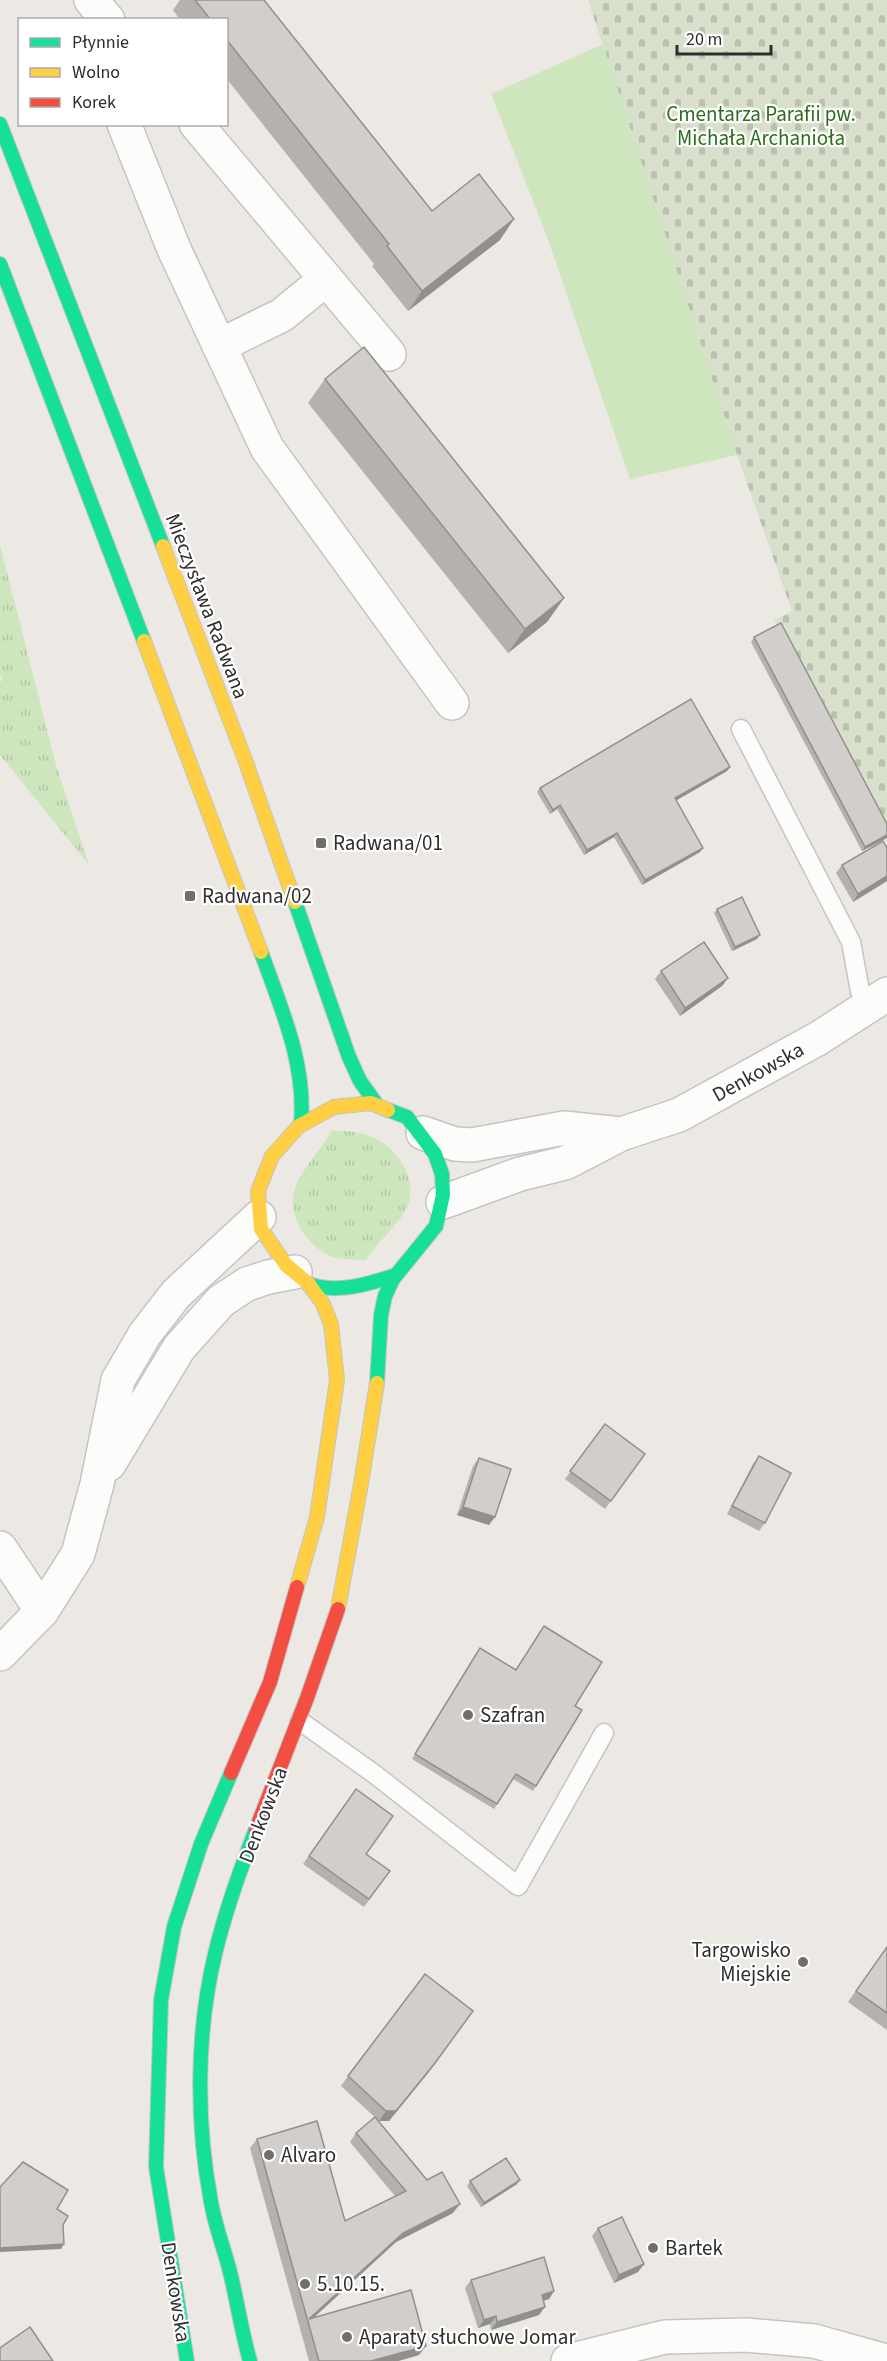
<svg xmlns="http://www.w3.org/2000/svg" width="887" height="2361" viewBox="0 0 887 2361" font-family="'Source Sans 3',sans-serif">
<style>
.grass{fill:url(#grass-tufts)}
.cemetery{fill:url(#cemetery-stones)}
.park{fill:#cee6be}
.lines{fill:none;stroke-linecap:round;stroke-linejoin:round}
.lane-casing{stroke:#c5c4c5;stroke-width:21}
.street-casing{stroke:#c5c4c5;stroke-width:36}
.fast-casing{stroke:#c5c4c5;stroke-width:16}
.slow-casing{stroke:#c5c4c5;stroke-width:16}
.jam-casing{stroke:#c5c4c5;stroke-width:16}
.lane{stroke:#fcfcfb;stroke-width:18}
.street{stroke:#fcfcfb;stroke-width:33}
.fast{stroke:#16e098;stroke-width:14}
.slow{stroke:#ffcf43;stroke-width:14}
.jam{stroke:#f24e42;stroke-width:14}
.wall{fill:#b4b1af}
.shaded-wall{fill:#92908e}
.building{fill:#d1cecb;stroke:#92908e;stroke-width:1.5}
.poi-dot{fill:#706f6e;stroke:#fff;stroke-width:2}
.labels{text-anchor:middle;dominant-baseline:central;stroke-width:4.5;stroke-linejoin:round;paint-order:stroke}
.park-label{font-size:21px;fill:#2c6e1b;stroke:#fff}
.street-label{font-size:21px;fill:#2e2e2e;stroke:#fff}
.poi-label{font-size:21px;fill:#2e2e2e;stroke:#fff;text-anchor:start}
</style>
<defs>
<pattern id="grass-tufts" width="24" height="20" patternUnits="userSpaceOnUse" patternTransform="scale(1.5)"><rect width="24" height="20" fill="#cee6be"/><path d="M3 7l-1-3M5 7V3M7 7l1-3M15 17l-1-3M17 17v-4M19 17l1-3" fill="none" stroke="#b1c6a4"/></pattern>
<pattern id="cemetery-stones" width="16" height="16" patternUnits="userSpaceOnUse" patternTransform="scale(1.5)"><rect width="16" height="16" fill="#d8e0cc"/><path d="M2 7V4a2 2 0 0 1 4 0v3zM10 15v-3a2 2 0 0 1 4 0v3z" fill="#bac0b0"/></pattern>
</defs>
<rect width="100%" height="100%" fill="#ece8e4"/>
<!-- grass -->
<g class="grass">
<path d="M0 545 56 765 89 865 0 755V682L3 679 0 675Z"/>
<path d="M331 1131C345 1131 359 1131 372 1137 397 1147 418 1178 408 1205 401 1223 377 1242 366 1260 355 1260 343 1260 333 1257 307 1248 284 1212 296 1186 304 1165 321 1151 331 1131Z"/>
</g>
<!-- cemetery -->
<path class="cemetery" d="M588 0H887V834L774 620 792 611 737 455Z"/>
<!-- park -->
<path class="park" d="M603 44 737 455 630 479 546 234 491 94Z"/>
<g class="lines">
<defs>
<g id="lane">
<path d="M741 729 851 942 860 991 868 1007"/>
<path d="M300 1721 373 1773 518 1886 604 1733"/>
</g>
<g id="street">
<path d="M91 0 108 20"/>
<path d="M124 124 174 249 267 448 452 703"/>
<path d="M196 124 389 354"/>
<path d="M219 346 282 315 326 279"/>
<path d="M423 1133 455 1144 472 1145 564 1128 621 1134"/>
<path d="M443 1202 520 1174 565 1163 621 1134 679 1115 819 1038 887 994"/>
<path d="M109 1464 179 1348 221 1301 247 1284 268 1277 295 1272"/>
<path d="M0 1548 42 1611"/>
<path d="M0 1654 42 1611 78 1554 97 1484 118 1380 145 1334 176 1294 259 1217"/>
<path d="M568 2361 665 2337 746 2335 814 2341 886 2361"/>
</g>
<g id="fast">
<path d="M0 124 163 546"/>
<path d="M0 264 144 641"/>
<path d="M295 902 349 1057 360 1081 375 1102"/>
<path d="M261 952C281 1008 306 1063 301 1123"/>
<path d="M309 1284C337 1294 369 1284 396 1275"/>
<path d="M377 1383 381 1315 385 1296 393 1279 436 1226 443 1195 442 1174 435 1154 407 1117 388 1110"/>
<path d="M187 2361 156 2167 161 2000 174 1927 201 1844 231 1773"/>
<path d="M250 2361C241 2330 237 2299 229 2268 223 2246 215 2225 211 2202 196 2122 196 2034 215 1954 225 1912 240 1870 256 1829"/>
</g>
<g id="slow">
<path d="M163 546 244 757 295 902"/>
<path d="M144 641 261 952"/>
<path d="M309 1284 286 1265 261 1229 258 1191 272 1156 299 1126 334 1107 371 1103 388 1110"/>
<path d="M297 1587 317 1517 337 1380 331 1324 322 1302 309 1285"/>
<path d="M338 1609 361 1484 377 1383"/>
</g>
<g id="jam">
<path d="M231 1773 270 1682 297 1587"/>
<path d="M256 1829 307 1698 338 1609"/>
</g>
</defs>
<!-- lane casing -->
<use href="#lane" class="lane-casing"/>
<!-- street casing -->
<use href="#street" class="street-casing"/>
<!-- fast casing -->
<use href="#fast" class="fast-casing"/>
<!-- slow casing -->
<use href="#slow" class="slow-casing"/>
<!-- jam casing -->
<use href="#jam" class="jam-casing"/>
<!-- lane -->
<use href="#lane" class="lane"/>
<!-- street -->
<use href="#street" class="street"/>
<!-- fast -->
<use href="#fast" class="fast"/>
<!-- slow -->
<use href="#slow" class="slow"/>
<!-- jam -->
<use href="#jam" class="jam"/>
</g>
<!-- wall -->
<g class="wall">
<path d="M180 0H264L432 211 500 240 408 311 372 266 374 264 226 78V20H180L173 10Z"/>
<path d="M325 379 564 598 547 622 508 653 308 403Z"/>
<path d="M754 637 887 824V838L862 851 751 642Z"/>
<path d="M730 767 727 771 676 800 700 852 642 885 614 837 584 855 557 809 550 814 537 792 540 788Z"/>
<path d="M842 865 887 881 853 902 836 873Z"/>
<path d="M717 909 757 939 732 951 714 913Z"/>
<path d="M661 971 728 978 722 986 680 1016 655 979Z"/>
<path d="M605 1424 645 1454 605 1509 565 1479Z"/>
<path d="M759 1456 765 1523 759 1531 727 1514 753 1464Z"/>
<path d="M479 1458 489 1525 457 1515 473 1466Z"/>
<path d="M476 1653 516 1670 575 1706 536 1786 533 1791 513 1779 494 1809 412 1759Z"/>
<path d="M356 1789 366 1854 390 1871 364 1907 303 1864Z"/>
<path d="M887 1947V2030L848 2002Z"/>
<path d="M428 2073 389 2121H379L341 2086 348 2076Z"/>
<path d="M356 2133 453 2213 396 2242 314 2317 419 2355 398 2361H309L250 2148 257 2139 345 2221 395 2196 350 2142Z"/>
<path d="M470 2181 517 2184 481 2207 467 2186Z"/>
<path d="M598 2228 644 2264 638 2272 614 2283 592 2236Z"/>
<path d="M471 2280 554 2291 549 2299 543 2301 539 2315 491 2330 490 2324 478 2328 465 2288Z"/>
</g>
<!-- shaded-wall -->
<g class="shaded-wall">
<path d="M514 219 500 240 408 311 422 291Z"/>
<path d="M564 598 547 622 508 653 525 629Z"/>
<path d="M730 767 727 771 672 803 675 798Z"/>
<path d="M560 805 557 809 550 814 553 810Z"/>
<path d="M617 833 614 837 584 855 587 850Z"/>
<path d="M887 835V838L862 851 865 847Z"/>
<path d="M703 848 700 852 642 885 645 880Z"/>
<path d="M887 876V881L853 902 858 894Z"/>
<path d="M760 935 757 939 732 951 735 947Z"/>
<path d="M728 978 722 986 680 1016 685 1008Z"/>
<path d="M463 1507 495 1517 489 1525 457 1515Z"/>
<path d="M473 2011 428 2073 389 2121H379L386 2111Z"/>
<path d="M520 2180 517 2184 481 2207 484 2203Z"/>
<path d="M460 2204 453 2213 396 2242 308 2323 309 2319 403 2233Z"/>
<path d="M64 2244 61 2249 0 2252V2248Z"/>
<path d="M644 2264 638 2272 614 2283 619 2275Z"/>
<path d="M554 2291 549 2299 536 2303 542 2295Z"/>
<path d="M545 2307 539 2315 491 2330 497 2322Z"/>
<path d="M496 2316 490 2324 478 2328 484 2320Z"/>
<path d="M426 2346 419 2355 398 2361H371Z"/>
</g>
<!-- building -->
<g class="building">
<path d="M195 0H264L432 211 479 174 514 219 422 291 387 246 389 244 226 39V20H211Z"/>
<path d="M364 347 564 598 525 629 325 379Z"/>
<path d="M781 623 887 824V835L865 847 754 637Z"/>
<path d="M691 699 730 767 675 798 703 848 645 880 617 833 587 850 560 805 553 810 540 788Z"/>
<path d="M883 841 887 848V876L858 894 842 865Z"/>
<path d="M742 897 760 935 735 947 717 909Z"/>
<path d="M704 942 728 978 685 1008 661 971Z"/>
<path d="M605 1424 645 1454 611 1501 570 1471Z"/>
<path d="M759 1456 791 1473 765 1523 732 1506Z"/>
<path d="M479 1458 511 1469 495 1517 463 1507Z"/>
<path d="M544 1626 602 1662 575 1706 582 1710 536 1786 516 1774 497 1804 415 1754 480 1648 516 1670Z"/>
<path d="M356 1789 393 1816 366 1854 390 1871 369 1899 309 1856Z"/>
<path d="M887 1947V2013L856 1991Z"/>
<path d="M425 1974 473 2011 435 2063 396 2111H386L348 2076Z"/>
<path d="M375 2117 427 2180 442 2172 460 2204 403 2233 309 2319 411 2290 426 2346 371 2361H319L257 2139 317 2121 345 2221 406 2191 356 2133Z"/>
<path d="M506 2158 520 2180 484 2203 470 2181Z"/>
<path d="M23 2162 68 2190 57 2209 68 2216 63 2225 64 2244 0 2248V2187Z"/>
<path d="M622 2217 644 2264 619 2275 598 2228Z"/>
<path d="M544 2257 554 2291 542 2295 545 2307 497 2322 496 2316 484 2320 471 2280Z"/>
<path d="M30 2327 53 2361H0V2348Z"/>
</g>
<!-- markers -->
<g class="poi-dot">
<rect x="315" y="837" width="12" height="12" rx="3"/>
<rect x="184" y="890" width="12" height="12" rx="3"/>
<circle cx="468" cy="1715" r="6"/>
<circle cx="803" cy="1962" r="6"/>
<circle cx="269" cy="2155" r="6"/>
<circle cx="653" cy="2248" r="6"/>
<circle cx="305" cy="2284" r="6"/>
<circle cx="347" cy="2337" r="6"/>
</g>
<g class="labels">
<!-- park labels -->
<g class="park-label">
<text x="761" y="114">Cmentarza Parafii pw.<tspan x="761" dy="24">Michała Archanioła</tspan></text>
</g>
<!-- street labels -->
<g class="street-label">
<text transform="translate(207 606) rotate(69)">Mieczysława Radwana</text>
<text transform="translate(758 1072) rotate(-29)">Denkowska</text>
<text transform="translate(263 1815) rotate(-69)">Denkowska</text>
<text transform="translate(176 2292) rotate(81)">Denkowska</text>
</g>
<!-- poi labels -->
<g class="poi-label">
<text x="333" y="843">Radwana/01</text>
<text x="202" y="896">Radwana/02</text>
<text x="480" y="1715">Szafran</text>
<text x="791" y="1950" text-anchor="end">Targowisko<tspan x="791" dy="24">Miejskie</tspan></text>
<text x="281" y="2155">Alvaro</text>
<text x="665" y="2248">Bartek</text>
<text x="317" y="2284">5.10.15.</text>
<text x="359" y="2337">Aparaty słuchowe Jomar</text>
</g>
</g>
<!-- legend -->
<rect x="18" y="18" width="210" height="108" fill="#ffffff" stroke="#ababab" stroke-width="1.5"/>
<rect x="30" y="38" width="30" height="9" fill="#16e098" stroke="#ababab" stroke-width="1.5"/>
<text x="72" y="48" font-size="18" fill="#2e2e2e">Płynnie</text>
<rect x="30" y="68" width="30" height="9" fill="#ffcf43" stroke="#ababab" stroke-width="1.5"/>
<text x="72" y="78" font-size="18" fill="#2e2e2e">Wolno</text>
<rect x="30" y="98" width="30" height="9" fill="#f24e42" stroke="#ababab" stroke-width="1.5"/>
<text x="72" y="108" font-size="18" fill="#2e2e2e">Korek</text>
<!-- scale -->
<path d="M677 45v9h94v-9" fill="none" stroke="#2e2e2e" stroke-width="3"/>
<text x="686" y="45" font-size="18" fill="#2e2e2e" stroke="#ffffff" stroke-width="4.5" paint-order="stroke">20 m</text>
</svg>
